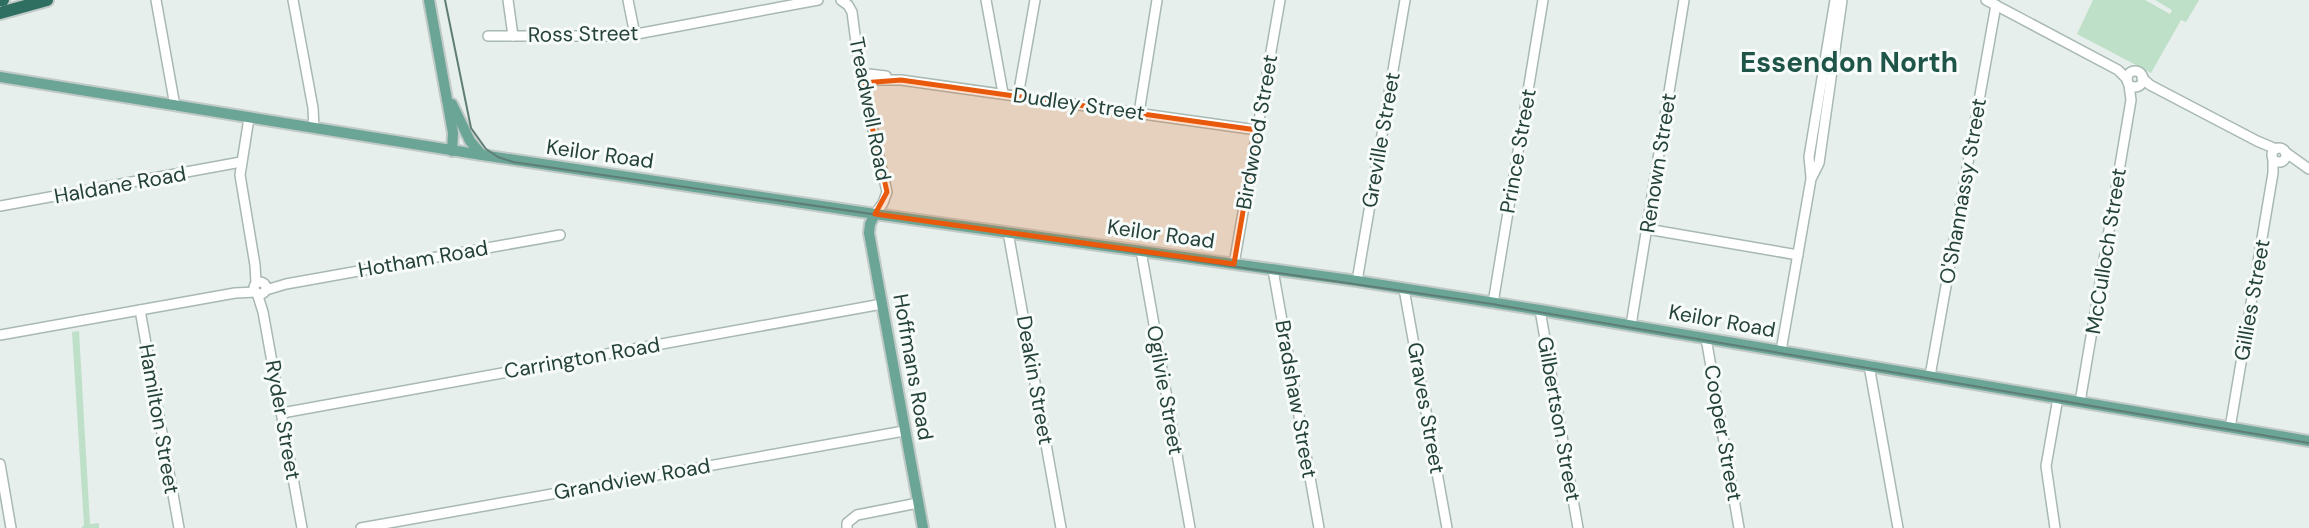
<svg xmlns="http://www.w3.org/2000/svg" width="2309" height="528" viewBox="0 0 2309 528" font-family="'DM Sans',sans-serif">
<style>
.green{fill:#bfe0c8}
.lines{fill:none;stroke-linecap:round;stroke-linejoin:round}
.minor-casing{stroke:#a8b8b2;stroke-width:12}
.major-casing{stroke:#c2cac8;stroke-width:14}
.highway-casing{stroke:#c2cac8;stroke-width:16}
.minor{stroke:#fff;stroke-width:9}
.major{stroke:#6aa596;stroke-width:10}
.highway{stroke:#2f6f62;stroke-width:12}
.tram{stroke:#5f7d75;stroke-width:2}
.marked{fill:#e8590c;fill-opacity:0.2;stroke:#e8590c;stroke-width:5;stroke-linejoin:round}
.labels{text-anchor:middle;dominant-baseline:central;stroke-width:6;stroke-linejoin:round;paint-order:stroke}
.street-label{font-size:21px;fill:#24423a;stroke:#f7fbf9}
.district-label{font-size:28px;font-weight:bold;fill:#1f5548;stroke:#f7fbf9}
</style>
<rect width="100%" height="100%" fill="#e6efeb"/>
<!-- green -->
<g class="green">
<path d="M2093 0H2145L2170 14 2172 10 2155 0H2199L2186 22 2181 20 2151 73 2077 34Z"/>
<path d="M79 331 90 524 99 523V528H81L84 525 72 332Z"/>
</g>
<g class="lines">
<defs>
<g id="minor">
<path d="M156 0 175 106"/>
<path d="M293 0 313 108 314 128"/>
<path d="M508 0 513 36"/>
<path d="M628 0 635 35"/>
<path d="M841 0 848 5 852 12 860 73 887 192 883 203 875 214"/>
<path d="M986 0 1003 93"/>
<path d="M1986 0 2118 70 2127 79"/>
<path d="M488 36H626L818 0"/>
<circle cx="2135" cy="79" r="8"/>
<path d="M860 73 886 76"/>
<path d="M2142 78 2150 85 2257 141 2276 149"/>
<path d="M862 83 875 80H901L1257 130"/>
<path d="M1018 96 1035 0"/>
<path d="M1139 113 1157 0"/>
<path d="M249 118 240 175 255 265 256 283"/>
<circle cx="2279" cy="155" r="7"/>
<path d="M2285 152 2309 169"/>
<path d="M1811 177 1809 157 1835 0"/>
<path d="M0 206 241 162"/>
<path d="M1647 229 1798 255"/>
<path d="M1008 232 1061 528"/>
<path d="M1141 251 1190 528"/>
<path d="M1234 264 1280 0"/>
<path d="M1273 270 1319 528"/>
<path d="M1357 281 1405 0"/>
<circle cx="260" cy="288" r="6"/>
<path d="M1404 289 1447 528"/>
<path d="M266 290 286 284 560 235"/>
<path d="M257 293 263 312 302 528"/>
<path d="M1493 303 1543 0"/>
<path d="M140 310 179 528"/>
<path d="M1540 310 1578 528"/>
<path d="M1631 325 1684 0"/>
<path d="M0 335 235 293 256 292"/>
<path d="M1706 338 1739 528"/>
<path d="M1781 351 1811 179 1819 163 1842 0"/>
<path d="M1871 366 1870 371 1898 528"/>
<path d="M1930 376 1996 5"/>
<path d="M2080 402 2131 100 2129 85"/>
<path d="M282 413 882 304"/>
<path d="M2230 428 2273 173V160"/>
<path d="M0 464 11 528"/>
<path d="M361 528 904 431"/>
<path d="M847 528V523L857 515 918 503"/>
<path d="M2055 528 2046 466 2058 398"/>
</g>
<g id="major">
<path d="M429 0 453 133 452 151"/>
<path d="M0 77 482 155 875 214 1357 281 1540 310 2309 441"/>
<path d="M452 104 470 141 482 155"/>
<path d="M875 214 870 224 869 233 923 528"/>
</g>
<g id="highway">
<path d="M0 0H3"/>
<path d="M0 13 47 0"/>
</g>
</defs>
<!-- minor casing -->
<use href="#minor" class="minor-casing"/>
<!-- major casing -->
<use href="#major" class="major-casing"/>
<!-- highway casing -->
<use href="#highway" class="highway-casing"/>
<!-- minor -->
<use href="#minor" class="minor"/>
<!-- major -->
<use href="#major" class="major"/>
<!-- highway -->
<use href="#highway" class="highway"/>
<!-- tram -->
<path class="tram" d="M445 0 471 128 486 149 498 157 513 162 1492 304 2309 443"/>
</g>
<!-- marked area -->
<path class="marked" d="M901 80 1257 130 1234 264 875 214 887 192 862 83Z"/>
<g class="labels">
<!-- street labels -->
<g class="street-label">
<text transform="translate(583 34) rotate(-1)">Ross Street</text>
<text transform="translate(1079 104) rotate(8)">Dudley Street</text>
<text transform="translate(870 109) rotate(79)">Treadwell Road</text>
<text transform="translate(1257 132) rotate(-80)">Birdwood Street</text>
<text transform="translate(1381 140) rotate(-80)">Greville Street</text>
<text transform="translate(1518 151) rotate(-80)">Prince Street</text>
<text transform="translate(600 154) rotate(8)">Keilor Road</text>
<text transform="translate(1658 163) rotate(-81)">Renown Street</text>
<text transform="translate(120 185) rotate(-10)">Haldane Road</text>
<text transform="translate(1963 191) rotate(-80)">O'Shannassy Street</text>
<text transform="translate(1161 234) rotate(8)">Keilor Road</text>
<text transform="translate(2106 251) rotate(-81)">McCulloch Street</text>
<text transform="translate(423 259) rotate(-10)">Hotham Road</text>
<text transform="translate(2252 300) rotate(-80)">Gillies Street</text>
<text transform="translate(1722 321) rotate(10)">Keilor Road</text>
<text transform="translate(582 358) rotate(-10)">Carrington Road</text>
<text transform="translate(913 367) rotate(80)">Hoffmans Road</text>
<text transform="translate(1035 380) rotate(80)">Deakin Street</text>
<text transform="translate(1165 390) rotate(80)">Ogilvie Street</text>
<text transform="translate(1296 399) rotate(80)">Bradshaw Street</text>
<text transform="translate(1426 408) rotate(80)">Graves Street</text>
<text transform="translate(159 419) rotate(80)">Hamilton Street</text>
<text transform="translate(1559 419) rotate(80)">Gilbertson Street</text>
<text transform="translate(283 420) rotate(80)">Ryder Street</text>
<text transform="translate(1723 433) rotate(80)">Cooper Street</text>
<text transform="translate(632 479) rotate(-10)">Grandview Road</text>
</g>
<!-- district labels -->
<g class="district-label">
<text x="1849" y="62">Essendon North</text>
</g>
</g>
</svg>
